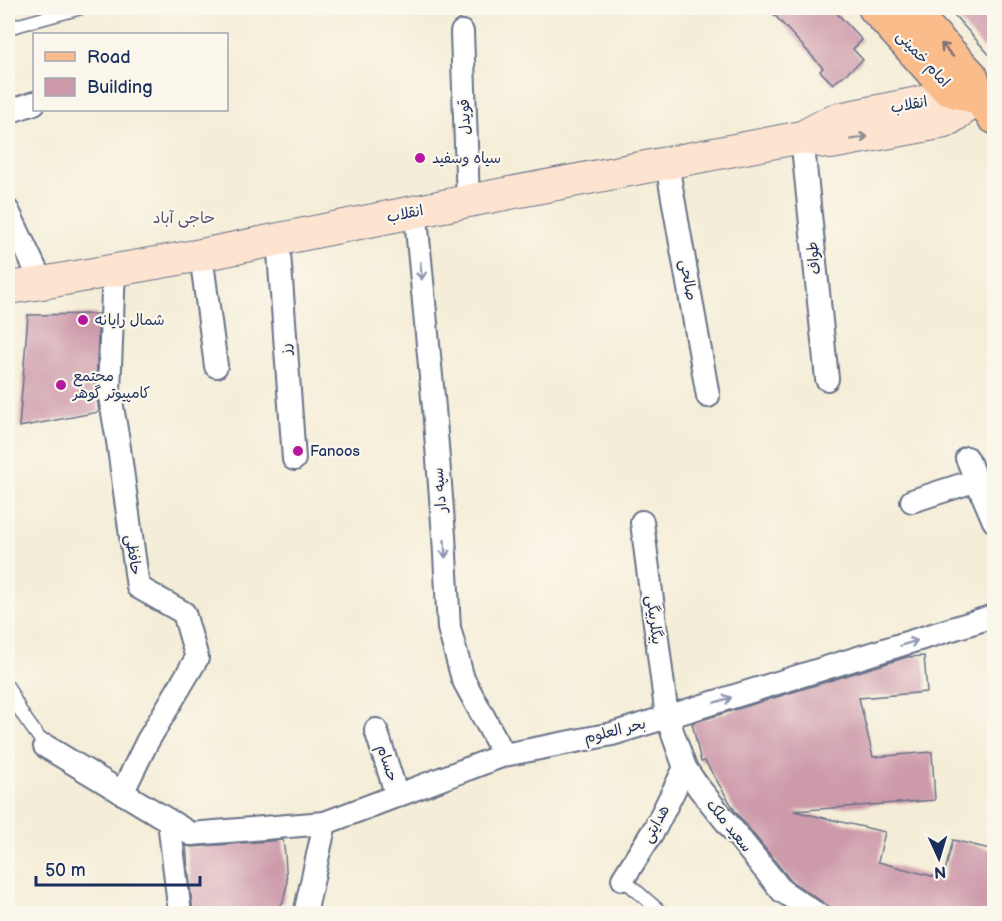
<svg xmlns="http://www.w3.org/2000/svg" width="1002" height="921" viewBox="0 0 1002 921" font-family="'Balsamiq Sans','Playpen Sans Arabic',sans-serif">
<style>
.building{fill:#cd9aaa}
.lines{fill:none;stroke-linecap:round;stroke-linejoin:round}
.lane-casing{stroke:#677288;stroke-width:15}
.street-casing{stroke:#677288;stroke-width:26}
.secondary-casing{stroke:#677288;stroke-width:34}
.primary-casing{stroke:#677288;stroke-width:36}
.lane{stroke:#fff;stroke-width:12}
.street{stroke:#fff;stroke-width:22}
.secondary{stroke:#fde4d1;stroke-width:32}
.primary{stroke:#fabc8b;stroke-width:33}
.oneway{stroke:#7f6e72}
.oneway2{stroke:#8c8a98}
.oneway3{stroke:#8d97ae}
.poi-dot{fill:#b5179e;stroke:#fbf7ec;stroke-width:2}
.labels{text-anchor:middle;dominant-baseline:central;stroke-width:4.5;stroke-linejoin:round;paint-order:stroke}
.street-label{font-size:15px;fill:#1b2f5e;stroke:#fbf7ec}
.poi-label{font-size:15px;fill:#1b2f5e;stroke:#fbf7ec;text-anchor:start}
.neighbourhood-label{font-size:16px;fill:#595479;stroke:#fbf7ec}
</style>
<rect width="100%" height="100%" fill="#fbf7ec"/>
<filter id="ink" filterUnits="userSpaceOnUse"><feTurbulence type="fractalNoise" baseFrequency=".0167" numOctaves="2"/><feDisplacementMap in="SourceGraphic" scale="12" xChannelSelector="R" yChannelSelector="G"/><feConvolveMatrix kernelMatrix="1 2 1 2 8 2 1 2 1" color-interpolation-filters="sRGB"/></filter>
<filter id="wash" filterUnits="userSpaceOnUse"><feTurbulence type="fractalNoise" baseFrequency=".008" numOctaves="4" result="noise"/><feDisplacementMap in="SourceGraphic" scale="24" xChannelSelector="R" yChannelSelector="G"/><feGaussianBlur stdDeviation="1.35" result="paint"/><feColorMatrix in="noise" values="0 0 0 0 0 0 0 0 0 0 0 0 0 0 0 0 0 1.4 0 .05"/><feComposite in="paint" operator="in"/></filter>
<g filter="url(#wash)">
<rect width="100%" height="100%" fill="#f4edd7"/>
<g id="blocks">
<!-- building -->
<g class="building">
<path d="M768 8H832L862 40 853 49 863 60 833 84 820 71 823 68Z"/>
<path d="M948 8H994V60Z"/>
<path d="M97 314 98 337 96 389 99 412 19 427 28 315Z"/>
<path d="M924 656 927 692 859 698 873 757 932 752 935 800 794 811 885 832 878 862 943 879 953 840 994 850V880L989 900 994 902V914L830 913 829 907 824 903 791 881 735 811 705 761 701 762 692 723 907 657Z"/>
<path d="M283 840 285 855 287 884 283 902 272 914H193L186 846 192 847Z"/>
</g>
</g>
</g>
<g filter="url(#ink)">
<use href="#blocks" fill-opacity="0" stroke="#677288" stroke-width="1.5"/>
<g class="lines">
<defs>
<g id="lane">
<path d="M8 28 81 8"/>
<path d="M8 687 22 714 45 746"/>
<path d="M623 879 663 914"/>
</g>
<g id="street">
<path d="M462 32 468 201"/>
<path d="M8 112 34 103"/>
<path d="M802 137 827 379"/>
<path d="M667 164 708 396"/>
<path d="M8 211 42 283"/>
<path d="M414 213 417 228 434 408 444 536 449 628 463 679 504 755"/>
<path d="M278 239 294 459"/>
<path d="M201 255 216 366"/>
<path d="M114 269 109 390 118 441 138 587 184 613 197 658 147 742 122 793"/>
<path d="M967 458 994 521"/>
<path d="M912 501 977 480"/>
<path d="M642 522 667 717 685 768 699 788 782 891 817 914"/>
<path d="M376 730 397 796"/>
<path d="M45 746 191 834 325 823"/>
<path d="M169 821 180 914"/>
<path d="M623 879 655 828 685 768"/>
<path d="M305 914 325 823 504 755 612 734 994 616"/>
</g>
<g id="secondary">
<path d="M802 137 831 143 945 122 979 98"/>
<path d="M8 288 42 283 201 255 468 201 802 137 834 120 928 101 979 98"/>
</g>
<g id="primary">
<path d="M875 8 948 89 979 98"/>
<path d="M908 8 971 76 979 98 994 117"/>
</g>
</defs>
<!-- lane casing -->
<use href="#lane" class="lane-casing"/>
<!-- street casing -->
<use href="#street" class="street-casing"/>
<!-- secondary casing -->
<use href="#secondary" class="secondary-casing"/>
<!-- primary casing -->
<use href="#primary" class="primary-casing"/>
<!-- lane -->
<use href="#lane" class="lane"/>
<!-- street -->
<use href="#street" class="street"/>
<!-- secondary -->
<use href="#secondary" class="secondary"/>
<!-- primary -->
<use href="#primary" class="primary"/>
</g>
<!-- one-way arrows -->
<defs><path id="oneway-shaft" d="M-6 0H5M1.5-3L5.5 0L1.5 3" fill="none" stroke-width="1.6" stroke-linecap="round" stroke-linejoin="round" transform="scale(1.5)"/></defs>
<use class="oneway" href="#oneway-shaft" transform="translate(947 50) rotate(-133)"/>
<use class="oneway2" href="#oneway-shaft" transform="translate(859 138) rotate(-10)"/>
<g class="oneway3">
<use href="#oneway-shaft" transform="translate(421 271) rotate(85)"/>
<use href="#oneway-shaft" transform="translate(445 549) rotate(87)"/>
<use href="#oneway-shaft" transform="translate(909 643) rotate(-17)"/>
<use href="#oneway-shaft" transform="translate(723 700) rotate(-17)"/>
</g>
</g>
<!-- markers -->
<g class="poi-dot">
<circle cx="420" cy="158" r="6"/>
<circle cx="83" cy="320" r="6"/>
<circle cx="61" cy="385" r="6"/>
<circle cx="298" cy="451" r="6"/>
</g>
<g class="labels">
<!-- street labels -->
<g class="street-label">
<text transform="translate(923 59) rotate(47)">امام خمینی</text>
<text transform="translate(909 105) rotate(-10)">انقلاب</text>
<text transform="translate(465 117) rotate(-92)">قویدل</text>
<text transform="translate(405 214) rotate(-11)">انقلاب</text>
<text transform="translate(814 258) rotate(-96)">طواف</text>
<text transform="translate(688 280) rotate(80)">صالحی</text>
<text transform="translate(286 349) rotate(-94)">رز</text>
<text transform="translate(440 490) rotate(-95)">سپه دار</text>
<text transform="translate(133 555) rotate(82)">حافظی</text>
<text transform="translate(654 620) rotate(83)">بیگلربیگی</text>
<text transform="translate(615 731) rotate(-14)">بحر العلوم</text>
<text transform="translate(387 763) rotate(72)">حسام</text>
<text transform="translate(656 824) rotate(-61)">هدایتی</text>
<text transform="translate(729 826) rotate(51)">سعید ملک</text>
</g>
<!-- poi labels -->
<g class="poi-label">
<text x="432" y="158">سیاه وسفید</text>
<text x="95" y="320">شمال رایانه</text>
<text x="73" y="376">مجتمع<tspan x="73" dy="17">کامپیوتر گوهر</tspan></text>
<text x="310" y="451">Fanoos</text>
</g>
<!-- neighbourhood labels -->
<g class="neighbourhood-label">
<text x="184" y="218">حاجی آباد</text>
</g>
</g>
<!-- margin -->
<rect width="1002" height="921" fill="none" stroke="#fbf7ec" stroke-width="30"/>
<!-- legend -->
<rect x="33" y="33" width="195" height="78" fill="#fbf7ec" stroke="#a1a7b3" stroke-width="1.5"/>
<rect x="45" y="52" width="30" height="9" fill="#fabc8b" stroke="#a1a7b3" stroke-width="1.5"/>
<text x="87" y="63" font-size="18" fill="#1b2f5e">Road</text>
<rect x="45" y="78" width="30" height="18" fill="#cd9aaa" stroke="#a1a7b3" stroke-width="1.5"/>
<text x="87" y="93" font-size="18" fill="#1b2f5e">Building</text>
<!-- north arrow -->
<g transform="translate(939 858) rotate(176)" stroke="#fbf7ec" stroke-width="4.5" paint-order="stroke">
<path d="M0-4.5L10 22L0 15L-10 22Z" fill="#1b2f5e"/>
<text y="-9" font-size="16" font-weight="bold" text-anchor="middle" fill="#1b2f5e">N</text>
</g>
<!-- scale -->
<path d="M36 876v9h164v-9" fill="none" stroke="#1b2f5e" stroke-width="3"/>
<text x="45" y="876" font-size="18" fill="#1b2f5e" stroke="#fbf7ec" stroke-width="4.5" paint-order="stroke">50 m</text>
</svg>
